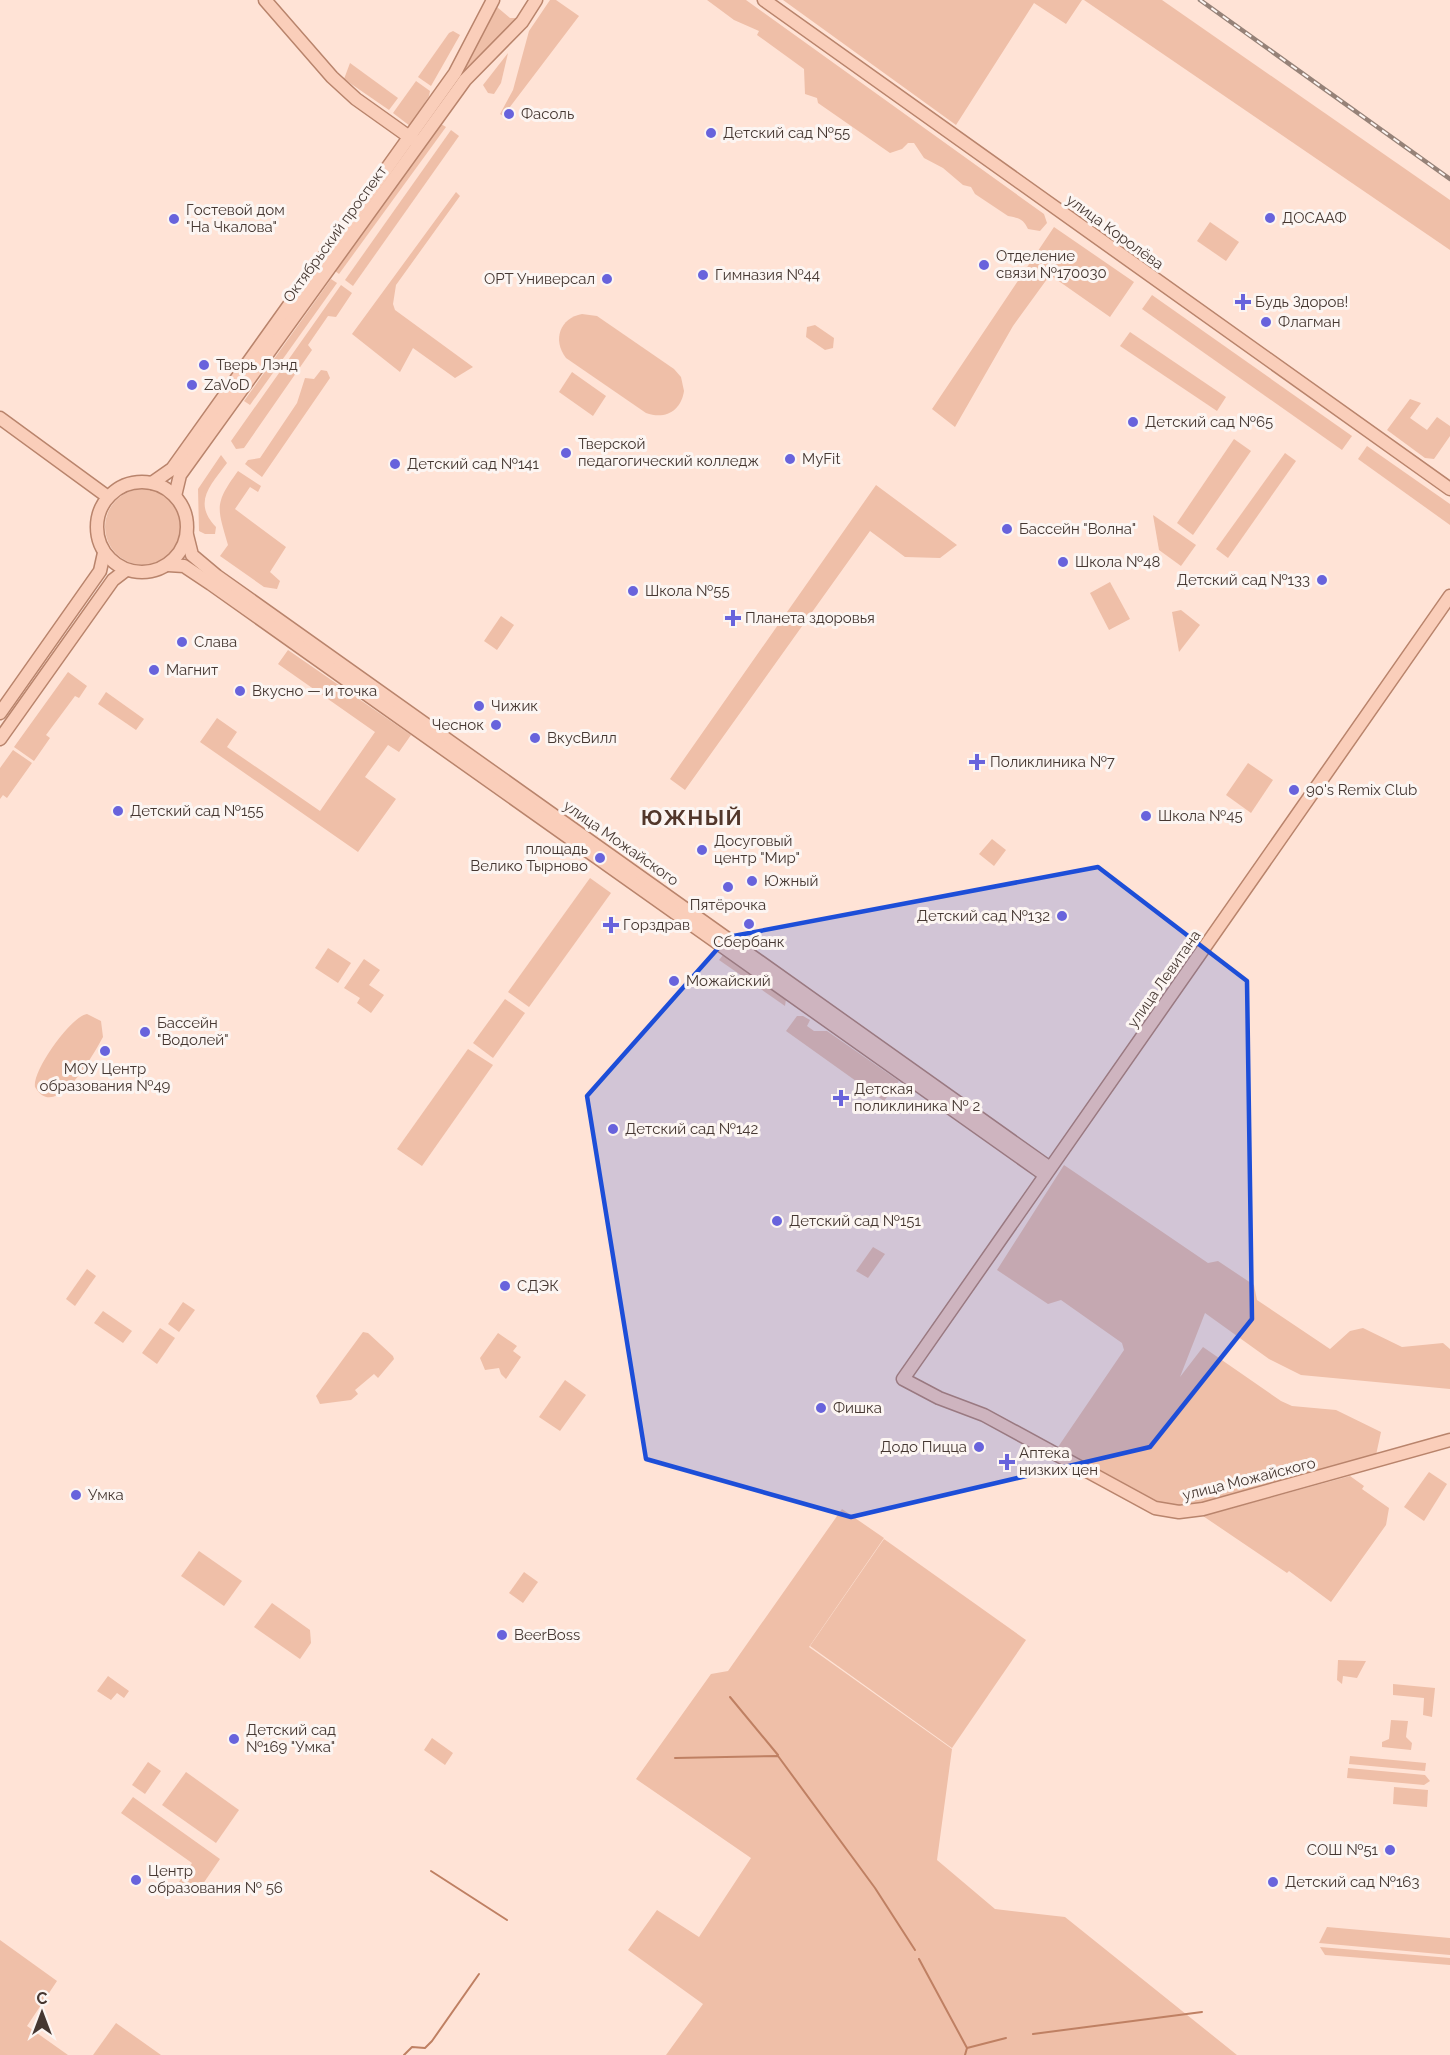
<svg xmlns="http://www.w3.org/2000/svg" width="1450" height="2055" viewBox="0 0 1450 2055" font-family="Raleway,sans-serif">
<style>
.green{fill:#efbfa8}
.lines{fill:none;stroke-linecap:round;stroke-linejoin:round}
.stream{stroke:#bf8063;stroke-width:2}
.major-casing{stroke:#b9846c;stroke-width:15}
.major{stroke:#faceba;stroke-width:12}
.rail-casing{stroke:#968278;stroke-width:4.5}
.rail{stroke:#fcf5f2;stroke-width:2;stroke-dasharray:7;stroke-linecap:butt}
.marked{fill:#1d4ed8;fill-opacity:0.2;stroke:#1d4ed8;stroke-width:4.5;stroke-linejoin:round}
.poi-dot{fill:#6863dc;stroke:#fcf5f2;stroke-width:2}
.labels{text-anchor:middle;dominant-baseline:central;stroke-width:6;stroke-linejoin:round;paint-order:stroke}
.poi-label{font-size:15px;fill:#453731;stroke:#fcf5f2;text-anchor:start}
.street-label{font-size:15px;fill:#453731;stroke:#fcf5f2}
.district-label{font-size:21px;font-weight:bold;letter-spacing:1.5px;fill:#52372b;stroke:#fcf5f2}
</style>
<rect width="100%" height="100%" fill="#ffe3d6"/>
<!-- green -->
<g class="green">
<path d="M550 0H556L579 16 503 116 500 114 513 90 529 31Z"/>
<path d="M707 0H746L1044 214 1047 223 1040 231 1028 229C1023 218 1018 218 1008 216L975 194 971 187 963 185 943 168 924 158 914 143H908L902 149 890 153 818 103 817 98 805 94 804 69 757 35 759 31 734 20Z"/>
<path d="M783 0H1082L1066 24 1034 3 956 125Z"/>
<path d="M1084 0H1162L1450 200V250Z"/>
<path d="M497 7 510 18H518L461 75Z"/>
<path d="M453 31 460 35 431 86 418 77 449 33Z"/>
<path d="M508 53 501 83 494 94 488 93 483 85Z"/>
<path d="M350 63 398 98 389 110 344 79Z"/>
<path d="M416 81 430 91 429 96 410 126 393 113Z"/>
<path d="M441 124 446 127 339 274 335 271Z"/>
<path d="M451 130 459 136 353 286 345 280Z"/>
<path d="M456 192 460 196 396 285 393 304 395 310 473 367 455 378 413 348 400 372 352 334Z"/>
<path d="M1210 222 1239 242 1226 261 1197 241Z"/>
<path d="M1054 227 1134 282 1110 317 1050 275 1013 326 955 427 932 409Z"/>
<path d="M331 279 337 283 250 405 244 401Z"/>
<path d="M341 285 352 293 336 317 328 316 308 345 312 350 244 448 236 449 231 441Z"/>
<path d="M1152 295 1352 436 1342 450 1142 309Z"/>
<path d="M582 314 597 316 674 369 681 377 684 391C681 411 665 420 646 413L566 358C552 340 560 318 582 314Z"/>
<path d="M815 325 834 338 833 348 825 350 806 337 807 327Z"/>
<path d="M1130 332 1226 397 1217 411 1120 346Z"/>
<path d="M321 370 327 371 330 378 262 477 245 464 248 460 260 458 297 403 305 378 314 379Z"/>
<path d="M572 372 606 396 593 416 559 392Z"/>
<path d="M1410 399 1421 403 1410 418 1427 430 1437 417 1450 426V436L1434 459 1425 458 1387 430Z"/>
<path d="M1234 439 1251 451 1193 535 1177 523Z"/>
<path d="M1367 446 1450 504V525L1358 459Z"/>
<path d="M1285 453 1296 461 1228 558 1216 549Z"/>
<path d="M221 455 227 463C211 485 192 502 216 527L215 534H205L199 531 198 489Z"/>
<path d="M238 471 261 486 258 492 250 487 235 509 286 547 270 572 280 581 277 589 264 587 220 556 228 545C217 507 214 504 238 471Z"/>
<path d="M876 485 957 545 940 558 905 557 870 531 685 790 670 779Z"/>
<circle cx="143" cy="527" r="38"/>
<path d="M1153 515 1196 545 1181 566 1159 550Z"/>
<path d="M1110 582 1130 619 1109 630 1090 593Z"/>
<path d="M1181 610 1200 625 1179 652 1172 612Z"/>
<path d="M501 616 514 625 497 650 484 641Z"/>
<path d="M288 650 411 735 399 752 388 745 365 777 396 799 358 852 200 742 217 718 237 732 227 747 320 811 375 732 278 664Z"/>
<path d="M68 672 87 686 79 698 75 696 46 735 50 738 34 761 14 747Z"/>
<path d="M106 692 144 719 136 730 98 704Z"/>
<path d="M13 750 32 763 7 798 3 795 0 799V768Z"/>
<path d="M1248 763 1273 780 1251 813 1226 795Z"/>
<path d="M992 839 1006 850 994 866 979 854Z"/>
<path d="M590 878 611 893 529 1007 508 992Z"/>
<path d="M328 948 351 963 338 983 315 968Z"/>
<path d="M723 955 786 999 785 1006 719 960Z"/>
<path d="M364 959 380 970 369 985 384 995 371 1013 357 1003 360 998 344 988Z"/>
<path d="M505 999 525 1013 493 1058 473 1043Z"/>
<path d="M87 1014 101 1021 103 1037C93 1055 56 1123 35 1087 32 1071 71 1016 87 1014Z"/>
<path d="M797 1016H803L810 1020 807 1026 814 1031H827L899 1081 884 1101 786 1031Z"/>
<path d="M468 1049 493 1065 422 1166 397 1149Z"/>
<path d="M1064 1165 1208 1263 1218 1261 1254 1285 1257 1300 1330 1349 1350 1331 1363 1328 1402 1347 1443 1343 1450 1349V1389L1301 1375 1269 1359 1205 1313 1180 1377 1203 1347 1281 1401 1292 1406 1336 1410 1381 1432 1376 1455 1193 1507 1167 1508 1124 1487 1058 1447 1124 1350 1122 1343 1061 1300 1048 1304 997 1270Z"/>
<path d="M873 1247 885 1254 868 1278 856 1271Z"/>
<path d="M87 1269 96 1276 75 1306 66 1299Z"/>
<path d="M183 1302 195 1310 179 1332 168 1324Z"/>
<path d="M103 1311 132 1331 123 1343 94 1323Z"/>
<path d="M160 1328 175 1338 157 1364 142 1353Z"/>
<path d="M363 1332 368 1333 393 1356 394 1359 378 1378 374 1374 355 1390 358 1394 351 1400 320 1404 316 1396Z"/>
<path d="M498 1333 517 1346 513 1351 521 1357 506 1379 501 1374 499 1368 485 1370 480 1358Z"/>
<path d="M565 1380 586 1395 560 1431 539 1417Z"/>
<path d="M1429 1472 1447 1484 1424 1521 1404 1507Z"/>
<path d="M1350 1476 1364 1486 1362 1489 1389 1508 1386 1525 1331 1602 1289 1571 1287 1573 1203 1516Z"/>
<path d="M842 1509 884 1538 809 1647 952 1749 937 1860 995 1909 1065 1917 1237 2055H666L703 2004 628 1950 657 1910 699 1937 751 1858 636 1779 711 1674 728 1671Z"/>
<path d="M884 1539 1026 1640 952 1748 810 1646Z"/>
<path d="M199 1551 242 1581 224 1606 181 1576Z"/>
<path d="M524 1572 538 1582 523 1603 509 1593Z"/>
<path d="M272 1603 310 1630 311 1643 300 1659 254 1627Z"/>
<path d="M1338 1660 1366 1661 1357 1678 1343 1676 1342 1684 1337 1680Z"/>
<path d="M108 1676 129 1691 124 1698 117 1693 111 1700 97 1691Z"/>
<path d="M1393 1684 1435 1688 1432 1717 1423 1715 1424 1698 1393 1695Z"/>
<path d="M1391 1720 1408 1721 1406 1737 1412 1743 1411 1750 1382 1747V1742L1389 1739Z"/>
<path d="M432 1738 453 1753 445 1765 424 1750Z"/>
<path d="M1350 1756 1426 1763 1425 1771 1349 1764Z"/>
<path d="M148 1762 161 1771 145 1794 132 1785Z"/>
<path d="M1348 1768 1425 1775 1430 1781 1424 1785 1347 1778Z"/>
<path d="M186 1772 239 1810 216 1843 162 1805Z"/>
<path d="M1394 1787 1428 1790 1427 1807 1393 1804Z"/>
<path d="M133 1797 220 1859 196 1894 179 1882 192 1863 121 1813Z"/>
<path d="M1327 1927 1450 1938V1955L1319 1943Z"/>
<path d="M0 1940 57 1981 27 2026 68 2055H0Z"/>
<path d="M1320 1947 1450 1958V1965L1325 1955Z"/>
<path d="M116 2023 161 2055H93Z"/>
</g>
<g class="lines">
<!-- stream -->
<g class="stream">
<path d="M730 1697 778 1755"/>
<path d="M675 1758 778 1756 875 1888 915 1950"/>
<path d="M431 1871 507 1920"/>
<path d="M919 1959 967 2048"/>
<path d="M1033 2034 1202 2012"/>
<path d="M404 2055 412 2047 425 2048 432 2041 479 1974"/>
<path d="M965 2055 967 2048 1006 2038"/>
</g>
<defs>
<g id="major">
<path d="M265 0 332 77 356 99 415 141"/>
<path d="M764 0 1450 489"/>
<path d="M0 418 108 497"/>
<circle cx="142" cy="527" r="45"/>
<path d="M152 483 172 469 455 73 493 0"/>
<path d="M175 496 180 475 465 80 522 22 536 0"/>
<path d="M187 535 192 555 217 576 1050 1168"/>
<path d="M168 565 184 566 211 584 1045 1175"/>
<path d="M1450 596 903 1379 939 1398 984 1415 1155 1508 1179 1512 1203 1509 1450 1440"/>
<path d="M0 713 100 571 104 553"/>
<path d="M0 739 113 580 126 570"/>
</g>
</defs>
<!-- major casing -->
<use href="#major" class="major-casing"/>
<!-- major -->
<use href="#major" class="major"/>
<defs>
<path id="rail" d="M1200 0 1450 179"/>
</defs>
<!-- rail casing -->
<use href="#rail" class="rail-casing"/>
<!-- rail -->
<use href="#rail" class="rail"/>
</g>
<!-- marked area -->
<path class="marked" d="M1098 867 1247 981 1252 1319 1150 1447 851 1517 646 1459 587 1096 728 937Z"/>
<!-- markers -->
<g class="poi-dot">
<circle cx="509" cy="114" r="6"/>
<circle cx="711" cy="133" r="6"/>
<circle cx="1270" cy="218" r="6"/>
<circle cx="174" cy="219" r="6"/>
<circle cx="984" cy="265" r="6"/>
<circle cx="703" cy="275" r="6"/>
<circle cx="607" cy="279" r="6"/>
<path d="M1240 293h6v6h6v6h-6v6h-6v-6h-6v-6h6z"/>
<circle cx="1266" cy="322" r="6"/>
<circle cx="204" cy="365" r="6"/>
<circle cx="192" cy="385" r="6"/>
<circle cx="1133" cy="422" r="6"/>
<circle cx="566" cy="453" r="6"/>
<circle cx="790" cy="459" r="6"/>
<circle cx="395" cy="464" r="6"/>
<circle cx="1007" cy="529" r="6"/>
<circle cx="1063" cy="562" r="6"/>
<circle cx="1322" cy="580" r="6"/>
<circle cx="633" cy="591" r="6"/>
<path d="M730 609h6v6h6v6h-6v6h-6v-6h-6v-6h6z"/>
<circle cx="182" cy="642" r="6"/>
<circle cx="154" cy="670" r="6"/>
<circle cx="240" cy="691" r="6"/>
<circle cx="479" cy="706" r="6"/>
<circle cx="496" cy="725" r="6"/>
<circle cx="535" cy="738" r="6"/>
<path d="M974 753h6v6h6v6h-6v6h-6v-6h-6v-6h6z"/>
<circle cx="1294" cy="790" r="6"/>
<circle cx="118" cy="811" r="6"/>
<circle cx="1146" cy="816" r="6"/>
<circle cx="702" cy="850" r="6"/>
<circle cx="600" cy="858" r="6"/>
<circle cx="752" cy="881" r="6"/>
<circle cx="728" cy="887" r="6"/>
<circle cx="1062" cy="916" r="6"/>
<circle cx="749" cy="924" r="6"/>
<path d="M608 916h6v6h6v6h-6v6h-6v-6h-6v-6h6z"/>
<circle cx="674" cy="981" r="6"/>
<circle cx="145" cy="1032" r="6"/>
<circle cx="105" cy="1051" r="6"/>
<path d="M838 1089h6v6h6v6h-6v6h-6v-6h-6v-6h6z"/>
<circle cx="613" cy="1129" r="6"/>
<circle cx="777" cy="1221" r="6"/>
<circle cx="505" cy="1286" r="6"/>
<circle cx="821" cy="1408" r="6"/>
<circle cx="979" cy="1447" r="6"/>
<path d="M1004 1453h6v6h6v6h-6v6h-6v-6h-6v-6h6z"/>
<circle cx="76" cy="1495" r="6"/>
<circle cx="502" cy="1635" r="6"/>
<circle cx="234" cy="1739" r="6"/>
<circle cx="1390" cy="1850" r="6"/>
<circle cx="136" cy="1880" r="6"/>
<circle cx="1273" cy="1882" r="6"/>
</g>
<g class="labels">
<!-- poi labels -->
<g class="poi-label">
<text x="521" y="114">Фасоль</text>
<text x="723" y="133">Детский сад №55</text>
<text x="186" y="210">Гостевой дом<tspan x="186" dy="17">"На Чкалова"</tspan></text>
<text x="1282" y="218">ДОСААФ</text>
<text x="996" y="256">Отделение<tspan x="996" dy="17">связи №170030</tspan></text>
<text x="715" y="275">Гимназия №44</text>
<text x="595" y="279" text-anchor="end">ОРТ Универсал</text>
<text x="1255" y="302">Будь Здоров!</text>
<text x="1278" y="322">Флагман</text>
<text x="216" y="365">Тверь Лэнд</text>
<text x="204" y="385">ZaVoD</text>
<text x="1145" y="422">Детский сад №65</text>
<text x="578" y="444">Тверской<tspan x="578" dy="17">педагогический колледж</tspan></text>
<text x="802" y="459">MyFit</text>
<text x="407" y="464">Детский сад №141</text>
<text x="1019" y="529">Бассейн "Волна"</text>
<text x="1075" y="562">Школа №48</text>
<text x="1310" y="580" text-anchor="end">Детский сад №133</text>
<text x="645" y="591">Школа №55</text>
<text x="745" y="618">Планета здоровья</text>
<text x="194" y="642">Слава</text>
<text x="166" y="670">Магнит</text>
<text x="252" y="691">Вкусно — и точка</text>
<text x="491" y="706">Чижик</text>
<text x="484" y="725" text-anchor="end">Чеснок</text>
<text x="547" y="738">ВкусВилл</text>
<text x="990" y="762">Поликлиника №7</text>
<text x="1306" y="790">90's Remix Club</text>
<text x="130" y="811">Детский сад №155</text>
<text x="1158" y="816">Школа №45</text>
<text x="714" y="841">Досуговый<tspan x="714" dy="17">центр "Мир"</tspan></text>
<text x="588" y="849" text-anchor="end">площадь<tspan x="588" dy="17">Велико Тырново</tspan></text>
<text x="764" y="881">Южный</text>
<text x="728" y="905" text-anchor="middle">Пятёрочка</text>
<text x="1050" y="916" text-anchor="end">Детский сад №132</text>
<text x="623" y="925">Горздрав</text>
<text x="749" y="942" text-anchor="middle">Сбербанк</text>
<text x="686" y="981">Можайский</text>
<text x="157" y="1023">Бассейн<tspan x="157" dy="17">"Водолей"</tspan></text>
<text x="105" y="1069" text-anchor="middle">МОУ Центр<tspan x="105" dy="17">образования №49</tspan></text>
<text x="854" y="1089">Детская<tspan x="854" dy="17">поликлиника № 2</tspan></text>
<text x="625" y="1129">Детский сад №142</text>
<text x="789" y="1221">Детский сад №151</text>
<text x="517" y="1286">СДЭК</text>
<text x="833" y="1408">Фишка</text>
<text x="967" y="1447" text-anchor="end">Додо Пицца</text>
<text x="1019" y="1453">Аптека<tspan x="1019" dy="17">низких цен</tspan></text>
<text x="88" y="1495">Умка</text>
<text x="514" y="1635">BeerBoss</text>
<text x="246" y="1730">Детский сад<tspan x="246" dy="17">№169 "Умка"</tspan></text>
<text x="1378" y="1850" text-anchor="end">СОШ №51</text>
<text x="148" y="1871">Центр<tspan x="148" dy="17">образования № 56</tspan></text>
<text x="1285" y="1882">Детский сад №163</text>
</g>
<!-- street labels -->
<g class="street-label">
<text transform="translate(1115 232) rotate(36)">улица Королёва</text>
<text transform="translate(335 234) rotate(-54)">Октябрьский проспект</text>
<text transform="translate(621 843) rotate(35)">улица Можайского</text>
<text transform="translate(1164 979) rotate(-55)">улица Левитана</text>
<text transform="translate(1249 1479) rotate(-14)">улица Можайского</text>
</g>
<!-- district labels -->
<g class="district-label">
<text x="692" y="817">ЮЖНЫЙ</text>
</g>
</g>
<!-- north arrow -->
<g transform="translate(42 2013)" stroke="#fcf5f2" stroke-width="4.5" paint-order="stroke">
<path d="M0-4.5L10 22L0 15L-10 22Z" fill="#453731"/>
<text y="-9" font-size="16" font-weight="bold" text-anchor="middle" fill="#453731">С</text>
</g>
</svg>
